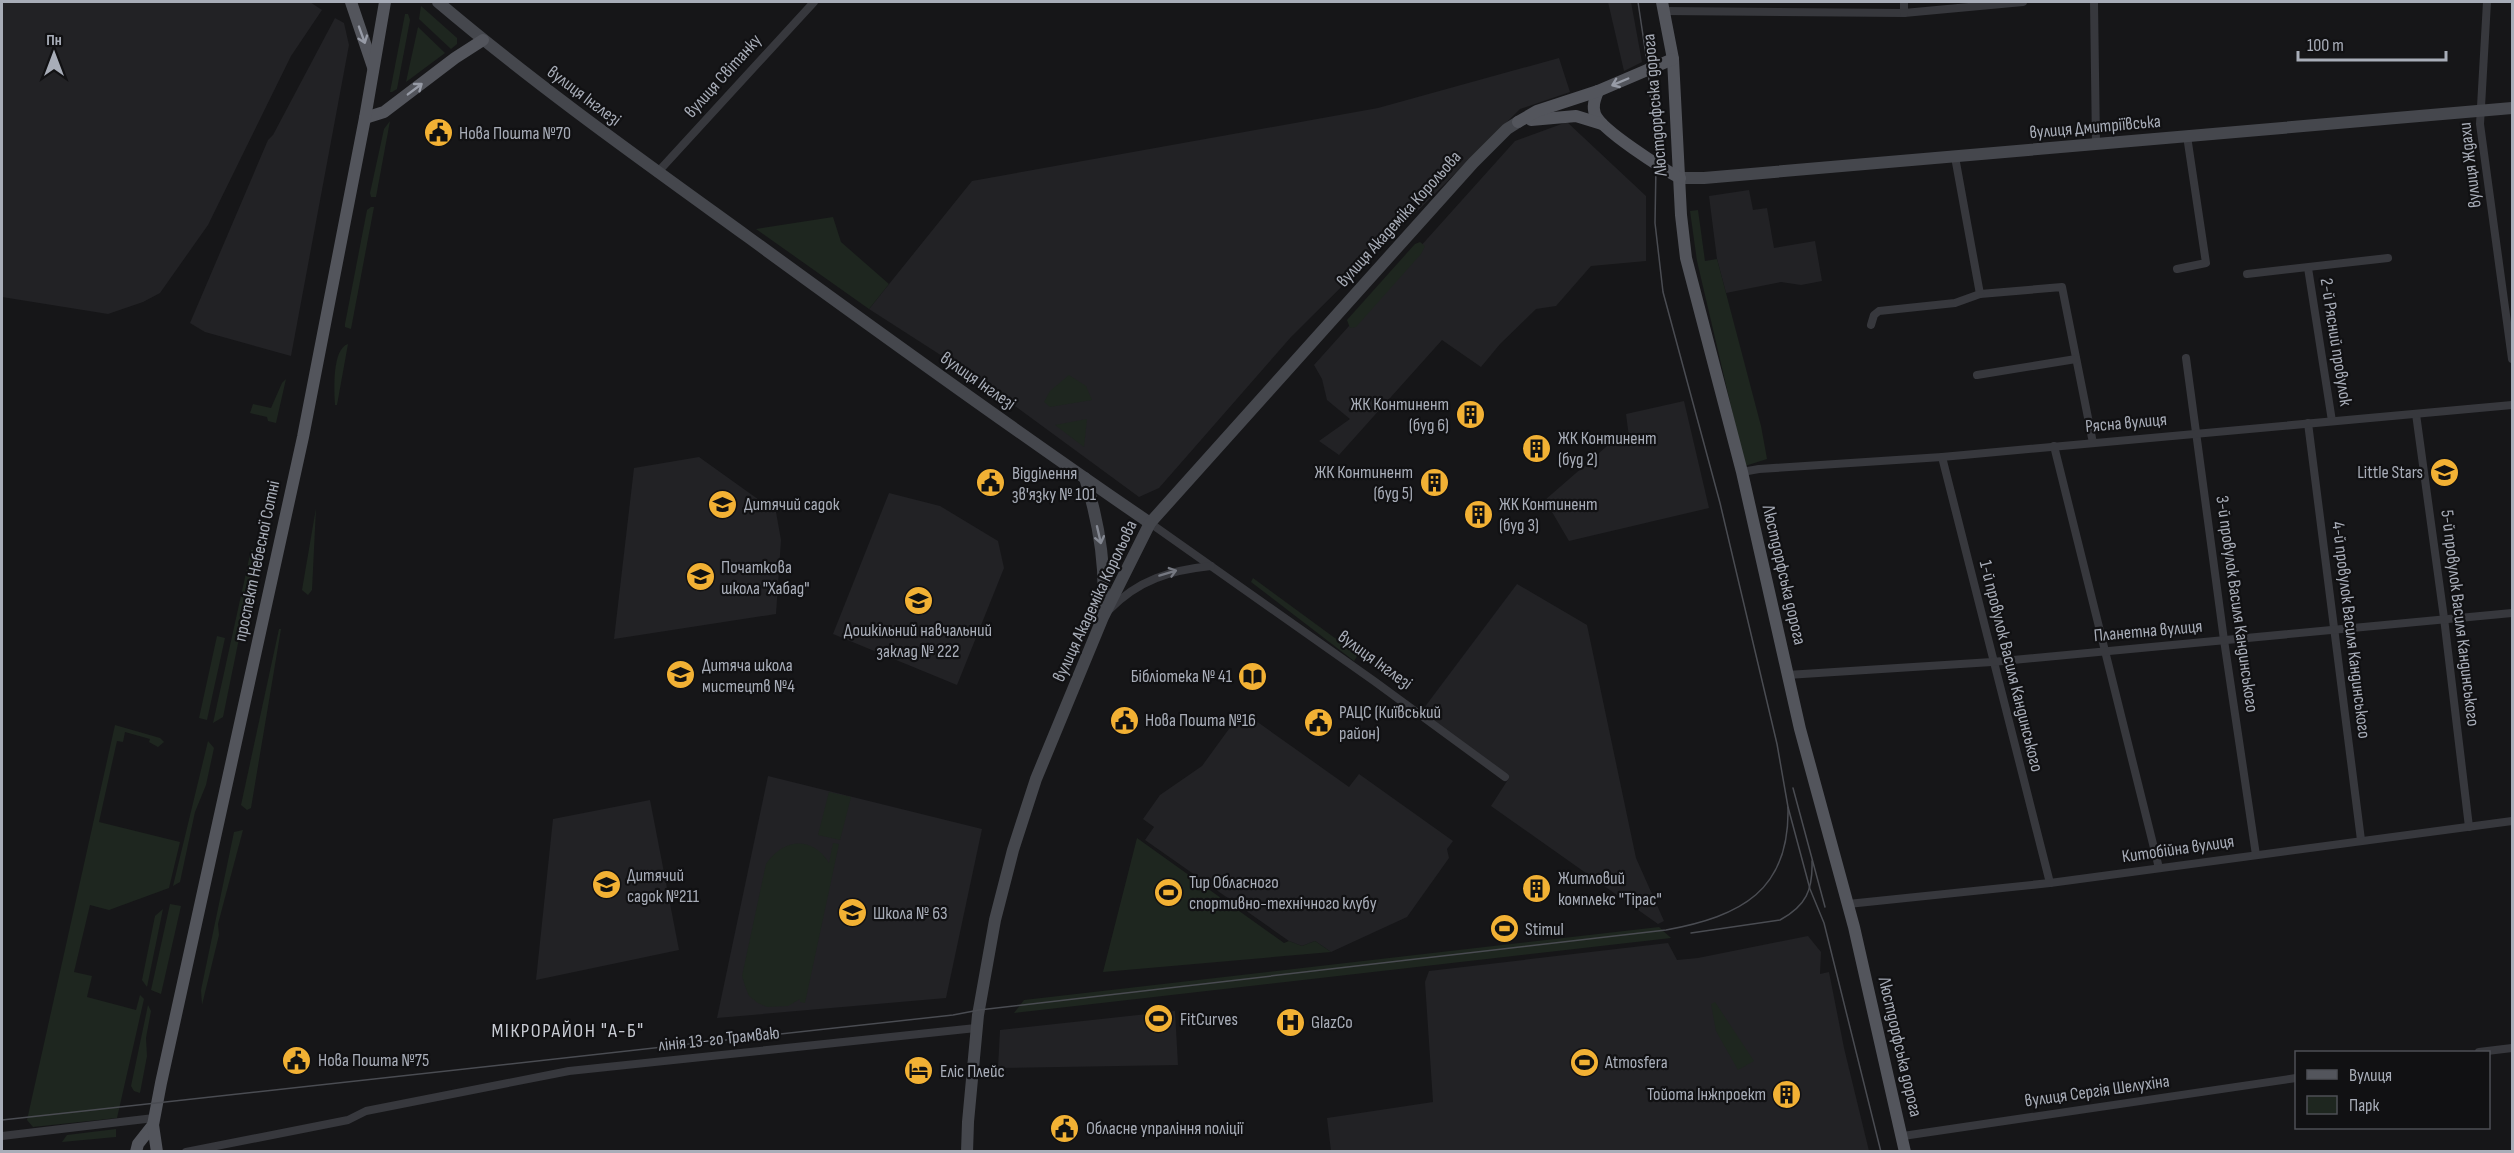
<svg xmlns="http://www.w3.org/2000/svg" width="2514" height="1153" viewBox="0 0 2514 1153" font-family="'Sofia Sans Condensed',sans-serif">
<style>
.built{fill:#222225}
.green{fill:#1e261f}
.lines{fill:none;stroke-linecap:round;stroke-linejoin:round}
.minor{stroke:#37383d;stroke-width:8}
.secondary{stroke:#45474d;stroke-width:12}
.primary{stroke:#53555c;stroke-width:12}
.tram{stroke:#4a4c52;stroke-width:1.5}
.oneway{stroke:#979ba6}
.oneway2{stroke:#858993}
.oneway3{stroke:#757881}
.labels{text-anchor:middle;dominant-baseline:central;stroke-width:4.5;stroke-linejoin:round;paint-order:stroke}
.street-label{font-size:18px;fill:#a8adb8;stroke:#111113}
.poi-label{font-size:18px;fill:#a8adb8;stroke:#111113;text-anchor:start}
.neighbourhood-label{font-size:20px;letter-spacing:1.5px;fill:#c9ccd4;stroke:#111113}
</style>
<rect width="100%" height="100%" fill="#161618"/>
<!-- built -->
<g class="built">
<path d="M2 2H310L322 10 291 56 208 225 160 293 143 302 108 314 2 297Z"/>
<path d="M1608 2H1631L1642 62 1624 71Z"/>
<path d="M335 18 344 23 349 45 291 356 205 332 190 323 268 140 273 135Z"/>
<path d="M1559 58 1570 92 1520 109 1291 337 1159 488 1139 497 981 381 869 309 972 181 1378 108Z"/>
<path d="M1567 122 1646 196V261L1591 266 1556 306 1536 309 1500 344 1481 367 1442 340 1339 455 1319 441 1350 419 1327 400 1322 379 1314 365 1515 141Z"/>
<path d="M1749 190 1753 210 1767 208 1774 248 1815 241 1822 281 1801 285 1781 282 1726 293 1717 259 1709 196Z"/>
<path d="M1684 401 1709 508 1569 541 1545 500 1614 440 1629 437 1626 414Z"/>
<path d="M699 457 776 512 781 540 776 614 614 639 634 468Z"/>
<path d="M889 493 940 506 998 541 1004 568 957 685 833 634Z"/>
<path d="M1517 584 1587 625 1636 858 1664 921 1658 924 1491 806 1509 778 1421 712Z"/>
<path d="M1242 711 1349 787 1359 774 1453 841 1447 849 1449 858 1407 917 1331 952 1315 941 1302 946 1289 941 1145 840 1154 827 1143 819 1160 795 1202 766Z"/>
<path d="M768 776 982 829 946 998 717 1018Z"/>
<path d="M650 800 679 950 536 980 553 819Z"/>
<path d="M1808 936 1821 952 1820 974 1829 972 1844 1048 1869 1151H1331L1327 1118 1433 1102 1425 982 1429 971 1668 943 1677 960 1698 958Z"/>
<path d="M1175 1011 1178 1065 998 1068 1000 1030Z"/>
</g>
<!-- green -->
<g class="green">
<path d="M421 6 457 38V44L451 49 419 19Z"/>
<path d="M405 14H408L410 20 397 89 392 92H390Z"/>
<path d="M418 27 445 53 406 82Z"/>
<path d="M390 121 376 197H371L370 193 384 129Z"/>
<path d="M371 207H374L351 329 345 327V324L367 210Z"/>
<path d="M1698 210 1705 261 1717 259 1761 426 1767 459 1745 466 1697 261 1690 211Z"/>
<path d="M833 217 841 242 889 284 869 309 756 229Z"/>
<path d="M1420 242 1425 246 1421 254 1356 327 1350 328 1347 320 1415 244Z"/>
<path d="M348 344 337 405H335C334 390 332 349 348 344Z"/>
<path d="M1069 375 1086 386 1092 400 1050 407 1044 402 1050 391Z"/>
<path d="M286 379 276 423 268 421 267 417 250 413 253 404 271 408 282 383Z"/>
<path d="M1087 419 1084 447 1055 425Z"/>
<path d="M316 508 312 590 308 595 302 590Z"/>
<path d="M251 550H253V570L223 717 213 723Z"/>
<path d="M1253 578 1358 655 1354 661 1251 582Z"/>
<path d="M279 629H281L251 808 247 810 241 805Z"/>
<path d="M217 636 225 638 207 720 199 718Z"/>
<path d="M115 725 160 738 164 742 158 747 149 742 150 739 125 732 123 742 117 741 99 822 180 842 169 888 109 910 90 905 74 972 92 976 87 997 136 1010 140 995 144 999 117 1118 33 1127 27 1120Z"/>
<path d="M208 741 214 748 206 785 195 812 180 882 173 886Z"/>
<path d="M829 792 851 797 840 840 818 835Z"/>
<path d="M243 830 223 905 218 924 219 935 202 1005 201 990 234 832Z"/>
<path d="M1137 838 1284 943 1289 941 1302 946 1315 941 1331 952 1103 972Z"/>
<path d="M833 843 839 844 805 1003 800 1002V999L788 1006 767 1007 758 1003 749 996 745 986 742 976 766 864C783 839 812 835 829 863Z"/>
<path d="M170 904 181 906 161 994 151 990Z"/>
<path d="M163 909 147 987 142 980 155 916Z"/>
<path d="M1659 927 1671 938 1014 1013 1024 1000Z"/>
<path d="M1715 1002 1754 1061 1738 1070 1716 1031 1711 1004Z"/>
<path d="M148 1005 151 1011 146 1038 147 1056 140 1093 134 1091 131 1086Z"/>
<path d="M116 1129V1137L62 1142 67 1135Z"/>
</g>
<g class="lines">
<!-- minor -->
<g class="minor">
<path d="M2094 2 2096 144"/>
<path d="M2487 2 2480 124 2512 359"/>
<path d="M1664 11 1904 13 2023 2"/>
<path d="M1904 13V2"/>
<path d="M1955 157 1980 294 2062 287 2093 443"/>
<path d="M657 173 814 2"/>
<path d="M2308 268 2332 421"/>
<path d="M2177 269 2206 263 2187 136"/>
<path d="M2247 274 2388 258"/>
<path d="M1871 325 1874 315 1879 311 1955 303 1980 294"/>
<path d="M2186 358 2224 640 2256 855"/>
<path d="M1977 375 2076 359"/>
<path d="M2416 414 2444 618 2469 827"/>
<path d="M2308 423 2361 840"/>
<path d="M2054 446 2159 868"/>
<path d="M1942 457 2050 883"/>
<path d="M1742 472 1759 469 1942 457 2512 405"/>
<path d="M1150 523 1374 681 1505 777"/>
<path d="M1109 610C1138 580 1171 570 1211 566"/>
<path d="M1787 675 1992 662 2512 613"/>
<path d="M1848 904 2050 883 2512 821"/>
<path d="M2479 1052 2512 1048"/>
<path d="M2 1136 154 1118"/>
<path d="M1903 1136 2296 1078"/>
<path d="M186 1152 348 1120 366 1111 569 1071 976 1028"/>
</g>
<!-- secondary -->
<g class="secondary">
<path d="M438 2C537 86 643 161 748 237 881 334 1014 430 1150 523"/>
<path d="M1680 178H1704L2512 108"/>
<path d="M1085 478C1099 522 1106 565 1103 610"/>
<path d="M967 1152 968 1122 978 1015 995 920 1013 850 1036 779 1103 617 1150 523 1473 163 1507 129 1518 122"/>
</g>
<!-- primary -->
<g class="primary">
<path d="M351 2 373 67"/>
<path d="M1662 2 1673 59 1681 215 1686 258 1742 472 1800 729 1854 927 1905 1152"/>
<path d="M1598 91C1595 99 1592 106 1595 114 1601 130 1663 169 1680 178"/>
<path d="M365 118 384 112 455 58 483 40"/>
<path d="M1531 120 1576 116 1602 124"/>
<path d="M1518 122 1537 111 1598 91 1673 59"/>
<path d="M136 1152 138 1144 153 1125"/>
<path d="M157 1152 153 1125 161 1083 303 437 365 118 385 2"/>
</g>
<!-- tram -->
<g class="tram">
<path d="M1638 2 1648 69 1656 165 1655 223 1663 292 1720 503 1777 744 1788 807 1810 889 1824 923 1881 1152"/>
<path d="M1793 788 1825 907"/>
<path d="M1691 933 1780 920C1806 906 1813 890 1812 861"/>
<path d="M2 1120 953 1015 979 1010 1666 930C1741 916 1790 891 1788 807"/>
</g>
</g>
<!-- one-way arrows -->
<defs><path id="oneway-shaft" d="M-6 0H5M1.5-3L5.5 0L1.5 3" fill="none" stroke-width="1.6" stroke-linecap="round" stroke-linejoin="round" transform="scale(1.5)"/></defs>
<g class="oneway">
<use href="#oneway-shaft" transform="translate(362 35) rotate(70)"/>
<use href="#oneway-shaft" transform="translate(1620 82) rotate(157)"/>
<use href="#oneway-shaft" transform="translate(415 89) rotate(-37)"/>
</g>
<use class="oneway2" href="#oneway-shaft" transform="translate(1099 535) rotate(77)"/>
<use class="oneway3" href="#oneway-shaft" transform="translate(1168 573) rotate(-17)"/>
<!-- icons -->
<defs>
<symbol id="civic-disc" viewBox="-11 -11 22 22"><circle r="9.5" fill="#f2b134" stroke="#111113"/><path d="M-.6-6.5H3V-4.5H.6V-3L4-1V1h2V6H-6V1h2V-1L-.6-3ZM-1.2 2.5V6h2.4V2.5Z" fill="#111"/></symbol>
<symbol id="building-disc" viewBox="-11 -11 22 22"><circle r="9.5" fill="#f2b134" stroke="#111113"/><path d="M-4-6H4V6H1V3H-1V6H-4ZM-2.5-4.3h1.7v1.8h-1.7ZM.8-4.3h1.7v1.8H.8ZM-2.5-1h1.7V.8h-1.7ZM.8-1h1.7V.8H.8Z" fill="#111"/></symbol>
<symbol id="school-disc" viewBox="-11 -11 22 22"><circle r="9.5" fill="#f2b134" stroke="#111113"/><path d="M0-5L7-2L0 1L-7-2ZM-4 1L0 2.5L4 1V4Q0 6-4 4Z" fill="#111"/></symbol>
<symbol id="library-disc" viewBox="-11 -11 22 22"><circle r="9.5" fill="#f2b134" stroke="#111113"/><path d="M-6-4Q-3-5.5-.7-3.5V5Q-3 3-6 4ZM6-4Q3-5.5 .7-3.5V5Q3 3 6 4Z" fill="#111"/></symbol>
<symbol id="stadium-disc" viewBox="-11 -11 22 22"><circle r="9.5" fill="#f2b134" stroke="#111113"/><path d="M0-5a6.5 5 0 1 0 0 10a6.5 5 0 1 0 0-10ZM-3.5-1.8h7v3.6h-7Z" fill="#111"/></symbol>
<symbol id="hospital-disc" viewBox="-11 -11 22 22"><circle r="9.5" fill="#f2b134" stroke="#111113"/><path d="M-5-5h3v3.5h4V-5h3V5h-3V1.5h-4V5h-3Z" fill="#111"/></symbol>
<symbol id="hotel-disc" viewBox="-11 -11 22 22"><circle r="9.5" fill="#f2b134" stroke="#111113"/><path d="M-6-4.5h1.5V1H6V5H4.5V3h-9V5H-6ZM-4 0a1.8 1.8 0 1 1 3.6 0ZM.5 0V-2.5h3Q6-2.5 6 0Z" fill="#111"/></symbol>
</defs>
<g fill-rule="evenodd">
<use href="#civic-disc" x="422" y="116" width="33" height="33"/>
<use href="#building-disc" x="1454" y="398" width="33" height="33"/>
<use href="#building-disc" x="1520" y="432" width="33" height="33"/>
<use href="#school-disc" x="2428" y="456" width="33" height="33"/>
<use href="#building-disc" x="1418" y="466" width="33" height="33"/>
<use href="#civic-disc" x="974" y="466" width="33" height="33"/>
<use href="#school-disc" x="706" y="488" width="33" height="33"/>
<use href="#building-disc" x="1462" y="498" width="33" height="33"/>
<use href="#school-disc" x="684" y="560" width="33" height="33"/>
<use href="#school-disc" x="902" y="584" width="33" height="33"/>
<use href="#school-disc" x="664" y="658" width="33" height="33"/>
<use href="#library-disc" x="1236" y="660" width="33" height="33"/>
<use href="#civic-disc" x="1108" y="704" width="33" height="33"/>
<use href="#civic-disc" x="1302" y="706" width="33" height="33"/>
<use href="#school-disc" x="590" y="868" width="33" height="33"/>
<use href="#building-disc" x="1520" y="872" width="33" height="33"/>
<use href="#stadium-disc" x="1152" y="876" width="33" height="33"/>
<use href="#school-disc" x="836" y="896" width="33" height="33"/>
<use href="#stadium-disc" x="1488" y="912" width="33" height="33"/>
<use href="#stadium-disc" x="1142" y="1002" width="33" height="33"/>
<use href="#hospital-disc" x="1274" y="1006" width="33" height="33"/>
<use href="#civic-disc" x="280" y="1044" width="33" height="33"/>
<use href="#stadium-disc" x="1568" y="1046" width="33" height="33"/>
<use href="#hotel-disc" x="902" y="1054" width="33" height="33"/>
<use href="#building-disc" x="1770" y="1078" width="33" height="33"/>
<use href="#civic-disc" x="1048" y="1112" width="33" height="33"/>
</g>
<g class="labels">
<!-- street labels -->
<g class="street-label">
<text transform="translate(723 76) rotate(-48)">вулиця Світанку</text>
<text transform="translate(584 96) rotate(37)">вулиця Інглезі</text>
<text transform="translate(1655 105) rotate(-95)">Люстдорфська дорога</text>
<text transform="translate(2095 127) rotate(-5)">вулиця Дмитріївська</text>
<text transform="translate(2470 165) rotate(-97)">вулиця Ждахи</text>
<text transform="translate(1399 219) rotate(-48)">вулиця Академіка Корольова</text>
<text transform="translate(2336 342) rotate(81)">2-й Рясний провулок</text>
<text transform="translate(978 381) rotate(35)">вулиця Інглезі</text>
<text transform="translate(2126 423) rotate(-5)">Рясна вулиця</text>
<text transform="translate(257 561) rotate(-78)">проспект Небесної Сотні</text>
<text transform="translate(1784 575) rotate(77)">Люстдорфська дорога</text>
<text transform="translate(1095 601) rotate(-65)">вулиця Академіка Корольова</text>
<text transform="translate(2237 604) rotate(82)">3-й провулок Василя Кандинського</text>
<text transform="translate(2460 618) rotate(83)">5-й провулок Василя Кандинського</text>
<text transform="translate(2351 630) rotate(83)">4-й провулок Василя Кандинського</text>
<text transform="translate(2148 631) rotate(-5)">Планетна вулиця</text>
<text transform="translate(1375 660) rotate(36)">вулиця Інглезі</text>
<text transform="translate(2011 666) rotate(76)">1-й провулок Василя Кандинського</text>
<text transform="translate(2178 849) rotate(-8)">Китобійна вулиця</text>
<text transform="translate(719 1039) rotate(-6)">лінія 13-го Трамваю</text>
<text transform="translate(1900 1047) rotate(77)">Люстдорфська дорога</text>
<text transform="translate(2097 1091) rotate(-8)">вулиця Сергія Шелухіна</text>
</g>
<!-- poi labels -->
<g class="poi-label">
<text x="459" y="133">Нова Пошта №70</text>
<text x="1449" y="404" text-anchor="end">ЖК Континент<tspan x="1449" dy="21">(буд 6)</tspan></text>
<text x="1558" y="438">ЖК Континент<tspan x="1558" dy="21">(буд 2)</tspan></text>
<text x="1413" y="472" text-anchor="end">ЖК Континент<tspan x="1413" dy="21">(буд 5)</tspan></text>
<text x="2423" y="472" text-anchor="end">Little Stars</text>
<text x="1012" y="473">Відділення<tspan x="1012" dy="21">зв'язку № 101</tspan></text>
<text x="744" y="504">Дитячий садок</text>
<text x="1499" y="504">ЖК Континент<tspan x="1499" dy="21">(буд 3)</tspan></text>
<text x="721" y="567">Початкова<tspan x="721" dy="21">школа "Хабад"</tspan></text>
<text x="918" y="630" text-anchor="middle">Дошкільний навчальний<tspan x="918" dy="21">заклад № 222</tspan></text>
<text x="702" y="665">Дитяча школа<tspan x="702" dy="21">мистецтв №4</tspan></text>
<text x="1232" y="676" text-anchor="end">Бібліотека № 41</text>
<text x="1339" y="712">РАЦС (Київський<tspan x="1339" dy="21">район)</tspan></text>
<text x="1145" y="720">Нова Пошта №16</text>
<text x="627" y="875">Дитячий<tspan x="627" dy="21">садок №211</tspan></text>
<text x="1558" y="878">Житловий<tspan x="1558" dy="21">комплекс "Тірас"</tspan></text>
<text x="1189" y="882">Тир Обласного<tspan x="1189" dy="21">спортивно-технічного клубу</tspan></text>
<text x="873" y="913">Школа № 63</text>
<text x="1525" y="929">Stimul</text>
<text x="1180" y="1019">FitCurves</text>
<text x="1311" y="1022">GlazCo</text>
<text x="318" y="1060">Нова Пошта №75</text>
<text x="1605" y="1062">Atmosfera</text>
<text x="940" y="1071">Еліс Плейс</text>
<text x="1766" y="1094" text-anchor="end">Тойота Інжпроект</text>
<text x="1086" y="1128">Обласне упраління поліції</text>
</g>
<!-- neighbourhood labels -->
<g class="neighbourhood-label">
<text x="568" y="1031">МІКРОРАЙОН "А-Б"</text>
</g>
</g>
<!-- border -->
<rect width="2514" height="1153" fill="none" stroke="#a8adb8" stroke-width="6"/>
<!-- legend -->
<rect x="2295" y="1051" width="195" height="78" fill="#111113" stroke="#4d4f55" stroke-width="1.5"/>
<rect x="2307" y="1070" width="30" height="9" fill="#53555c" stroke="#4d4f55" stroke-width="1.5"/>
<text x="2349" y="1081" font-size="18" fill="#a8adb8">Вулиця</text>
<rect x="2307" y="1096" width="30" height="18" fill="#1e261f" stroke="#4d4f55" stroke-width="1.5"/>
<text x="2349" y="1111" font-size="18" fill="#a8adb8">Парк</text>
<!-- north arrow -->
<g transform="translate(54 54)" stroke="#111113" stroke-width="4.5" paint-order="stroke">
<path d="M0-4.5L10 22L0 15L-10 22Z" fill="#a8adb8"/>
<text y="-9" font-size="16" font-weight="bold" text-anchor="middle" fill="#a8adb8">Пн</text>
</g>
<!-- scale -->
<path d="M2298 51v9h148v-9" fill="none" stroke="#a8adb8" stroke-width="3"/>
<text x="2307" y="51" font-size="18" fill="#a8adb8" stroke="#111113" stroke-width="4.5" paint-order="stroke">100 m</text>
</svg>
